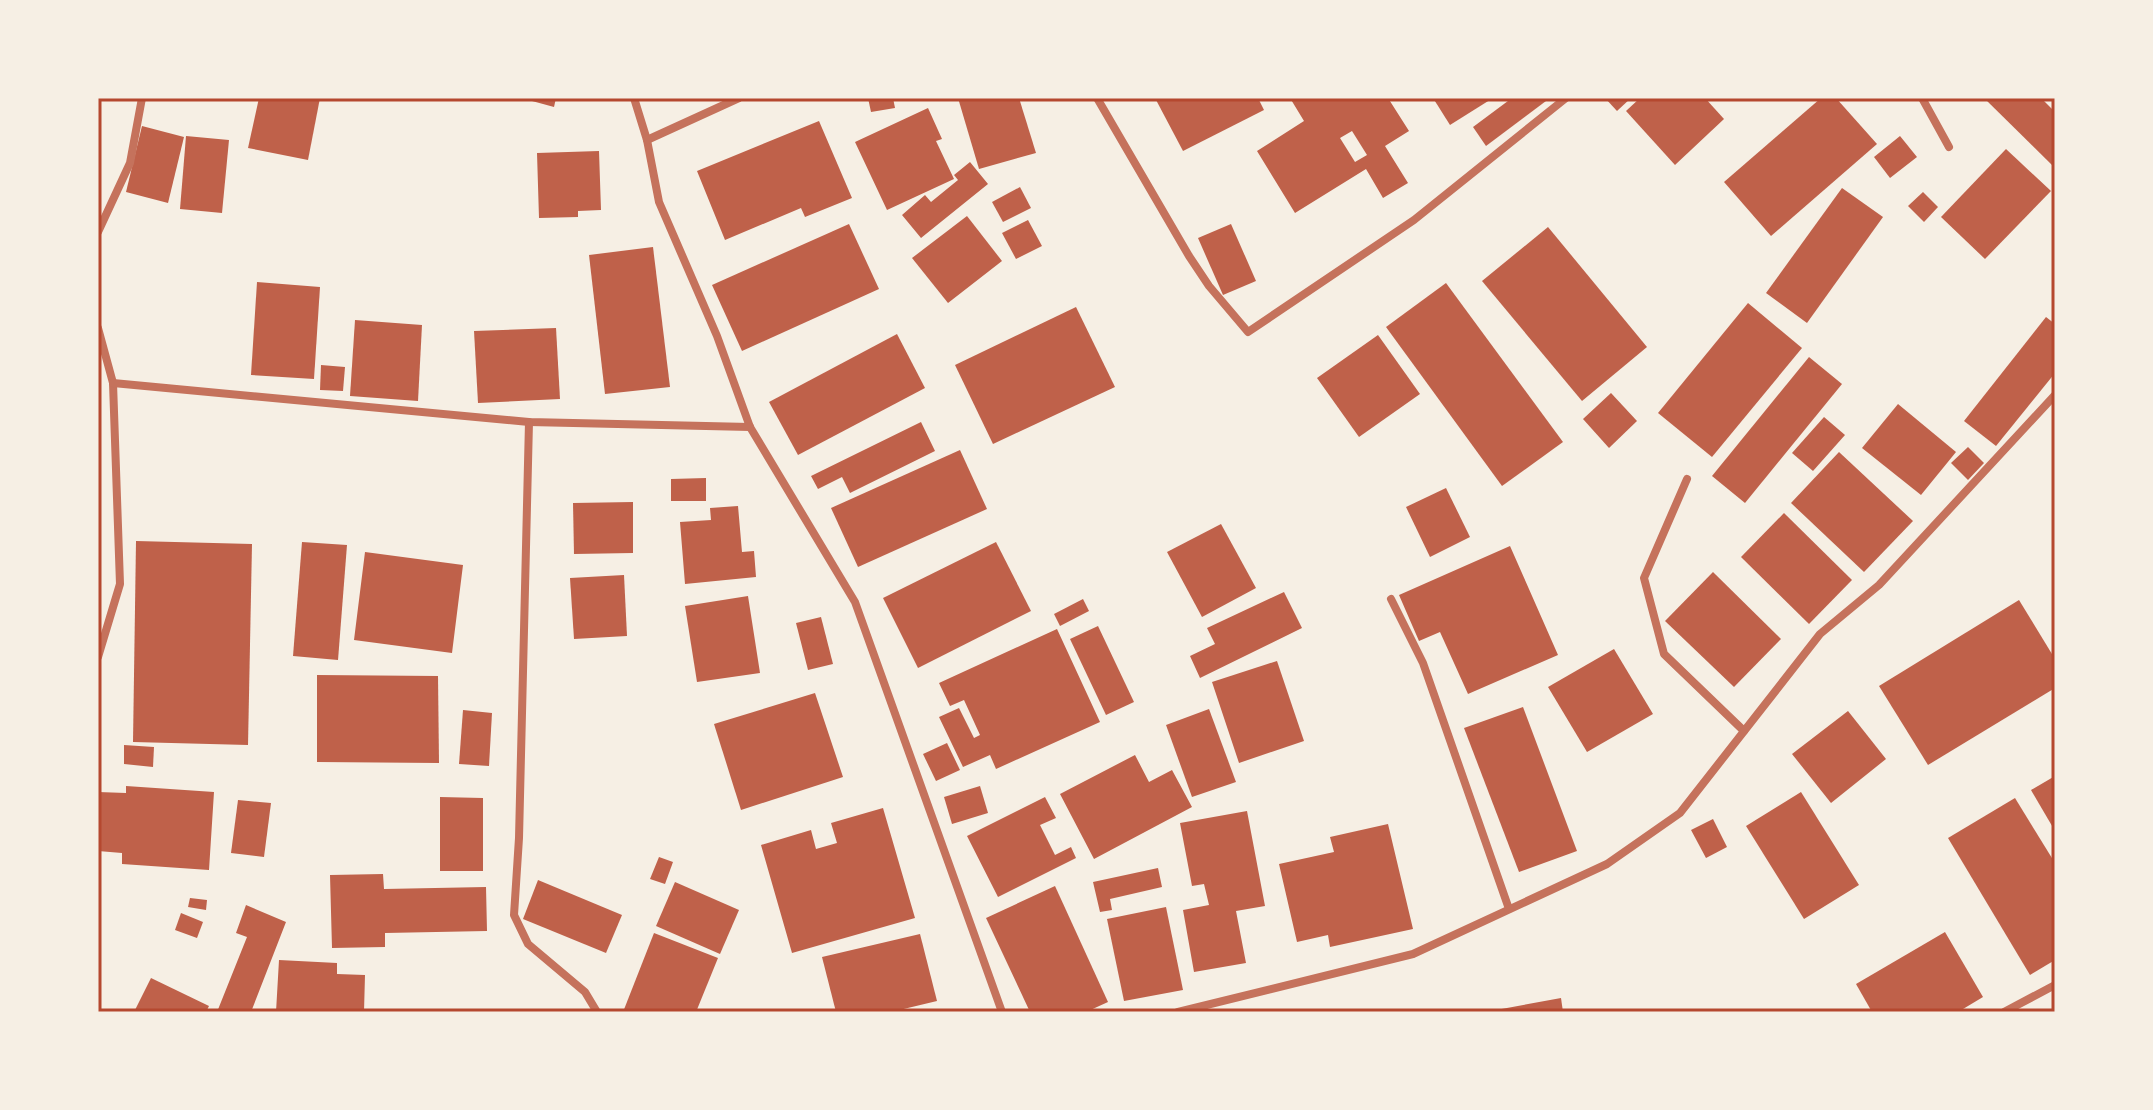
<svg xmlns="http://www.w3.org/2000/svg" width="2153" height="1110" viewBox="0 0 2153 1110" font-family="'Fira Sans Condensed',sans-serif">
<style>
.building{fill:#bf614a;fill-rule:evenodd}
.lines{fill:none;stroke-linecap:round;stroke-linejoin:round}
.minor{stroke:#c5725c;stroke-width:8}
.neatline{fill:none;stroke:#b5482f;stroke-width:3}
</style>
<rect width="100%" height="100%" fill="#f6efe4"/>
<!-- building -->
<g class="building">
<path d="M259 98H320L308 160 248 148Z"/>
<path d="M521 98H556L554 107Z"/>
<path d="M868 98H893L895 108 871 112Z"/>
<path d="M958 98H1019L1036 153 979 169Z"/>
<path d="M1155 98H1258L1264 110 1183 151Z"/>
<path d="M1290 98H1388L1409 131 1385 146 1408 183 1383 198 1366 169 1295 213 1257 151 1304 121ZM1352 131 1367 155 1355 162 1340 138Z"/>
<path d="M1433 98H1493L1450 125Z"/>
<path d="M1512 98H1550L1486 146 1473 127Z"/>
<path d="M1605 98H1631L1617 111Z"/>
<path d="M1640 98H1705L1724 119 1675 165 1626 111Z"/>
<path d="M1821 98H1836L1877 144 1771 236 1724 182Z"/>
<path d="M1984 98H2041L2055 112V168Z"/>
<path d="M928 108 942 139 936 141 954 179 887 210 855 142Z"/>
<path d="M819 121 852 198 805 217 801 208 725 240 697 171Z"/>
<path d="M142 126 184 137 168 203 126 192Z"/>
<path d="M186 136 229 140 222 213 180 209Z"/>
<path d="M1900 136 1917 157 1890 178 1874 157Z"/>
<path d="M2006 149 2051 191 1985 259 1941 217Z"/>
<path d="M599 151 601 210 578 211V217L539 218 537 153Z"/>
<path d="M970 162 988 184 921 238 902 215 925 195 931 202 958 180 954 175Z"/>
<path d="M1020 187 1031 208 1003 222 992 202Z"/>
<path d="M1842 188 1883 217 1807 323 1766 293Z"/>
<path d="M1923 192 1938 207 1924 222 1908 206Z"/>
<path d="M967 216 1002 261 948 303 912 258Z"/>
<path d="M1028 220 1042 246 1016 259 1002 233Z"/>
<path d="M849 224 879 289 742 351 712 285Z"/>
<path d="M1231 224 1256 281 1223 295 1198 238Z"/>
<path d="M1548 227 1647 347 1582 401 1482 281Z"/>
<path d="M653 247 670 387 605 394 589 255Z"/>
<path d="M257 282 320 287 314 379 251 375Z"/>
<path d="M1446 283 1563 442 1502 486 1386 327Z"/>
<path d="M1748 303 1802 348 1712 457 1658 413Z"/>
<path d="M1076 307 1115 387 993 444 955 365Z"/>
<path d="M2046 317 2055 324V373L1996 446 1964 421Z"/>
<path d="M355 320 422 325 418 401 350 396Z"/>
<path d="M556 328 560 399 478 403 474 331Z"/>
<path d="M897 334 925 388 798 455 769 402Z"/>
<path d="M1378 335 1420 394 1359 437 1317 378Z"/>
<path d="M1809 357 1842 384 1745 503 1712 476Z"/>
<path d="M321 365 345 367 343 391 320 390Z"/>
<path d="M1611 393 1637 421 1609 448 1583 419Z"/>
<path d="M1898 404 1956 452 1921 495 1862 448Z"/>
<path d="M1824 417 1845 435 1813 471 1792 453Z"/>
<path d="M921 422 935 451 850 493 842 477 818 489 811 476Z"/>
<path d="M1968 447 1984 463 1968 480 1951 463Z"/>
<path d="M960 450 987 509 858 567 831 508Z"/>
<path d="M1839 452 1913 521 1864 572 1791 503Z"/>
<path d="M706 478V501H671V479Z"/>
<path d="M1446 488 1470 537 1430 557 1406 507Z"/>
<path d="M633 502V553L574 554 573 503Z"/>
<path d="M738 506 742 552 754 551 756 577 685 584 680 522 711 520 710 508Z"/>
<path d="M1784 513 1852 580 1809 624 1741 557Z"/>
<path d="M1221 524 1256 588 1202 617 1167 552Z"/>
<path d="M136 541 252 544 248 745 133 742Z"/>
<path d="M302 542 347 545 338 660 293 656Z"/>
<path d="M996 542 1031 611 918 668 883 598Z"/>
<path d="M1510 546 1558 655 1468 694 1440 632 1419 641 1399 595Z"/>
<path d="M365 552 463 565 452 653 354 640Z"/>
<path d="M1713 572 1781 639 1734 687 1665 621Z"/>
<path d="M624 575 627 636 574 639 570 578Z"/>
<path d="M1284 592 1302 628 1200 678 1190 656 1215 644 1207 628Z"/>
<path d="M748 596 760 673 697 682 685 606Z"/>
<path d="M1083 599 1089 611 1060 626 1054 614Z"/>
<path d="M2019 600 2055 659V688L1928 765 1879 686Z"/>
<path d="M821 617 833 664 808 670 796 623Z"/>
<path d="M1098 626 1134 702 1106 715 1070 639Z"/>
<path d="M1057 629 1100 722 996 769 990 755 963 767 939 717 959 708 974 738 980 735 964 700 950 706 939 683Z"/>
<path d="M1614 649 1653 714 1587 752 1548 687Z"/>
<path d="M1277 661 1304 741 1239 763 1212 682Z"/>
<path d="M317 675 438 676 439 763 317 762Z"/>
<path d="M815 693 843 777 741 810 714 724Z"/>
<path d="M1523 707 1577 851 1519 872 1464 728Z"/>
<path d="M1209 709 1236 782 1192 797 1166 725Z"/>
<path d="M463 710 492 713 489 766 459 764Z"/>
<path d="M1848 711 1886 759 1831 803 1792 754Z"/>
<path d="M947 743 960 770 936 781 923 754Z"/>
<path d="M124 745 154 747 153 767 124 764Z"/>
<path d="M1135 755 1149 782 1172 770 1192 807 1094 859 1060 794Z"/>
<path d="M2055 776V831L2031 790Z"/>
<path d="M126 786 214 792 209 870 122 864V853L98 851V792L126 793Z"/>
<path d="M980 786 988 813 952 824 944 797Z"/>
<path d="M1801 792 1859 885 1804 919 1746 826Z"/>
<path d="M440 797 483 798V871H440Z"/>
<path d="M1045 797 1056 818 1040 825 1055 855 1071 847 1076 858 998 897 967 836Z"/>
<path d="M2015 798 2055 863V960L2030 975 1948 838Z"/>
<path d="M238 800 271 803 264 857 231 853Z"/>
<path d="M883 808 915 918 792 953 761 845 811 830 816 849 837 843 831 823Z"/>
<path d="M1247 811 1265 906 1236 911 1246 963 1194 972 1183 910 1209 905 1204 884 1192 886 1180 823Z"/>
<path d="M1713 819 1727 847 1706 858 1691 830Z"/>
<path d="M1388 824 1413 929 1330 947 1328 935 1297 942 1279 864 1334 852 1330 837Z"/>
<path d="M659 857 673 862 665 884 650 879Z"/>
<path d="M1158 868 1162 887 1110 899 1112 910 1100 912 1093 882Z"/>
<path d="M383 874 384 889 486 887 487 931 385 933V947L332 948 330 875Z"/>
<path d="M538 880 622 915 606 953 523 919Z"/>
<path d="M675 882 739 910 720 954 656 926Z"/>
<path d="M1055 886 1108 1002 1086 1012H1030L986 918Z"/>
<path d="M190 898 207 900 206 910 188 907Z"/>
<path d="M246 905 286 922 251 1012H217L247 937 236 933Z"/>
<path d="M1166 907 1183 990 1124 1001 1107 919Z"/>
<path d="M181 913 203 922 197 938 175 930Z"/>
<path d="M1945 932 1983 997 1958 1012H1872L1856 984Z"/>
<path d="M654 933 718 958 696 1012H623Z"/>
<path d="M920 934 937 1001 891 1012H836L822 957Z"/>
<path d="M279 960 337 963V974L365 975 364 1012H276Z"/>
<path d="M151 978 209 1006 206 1012H134Z"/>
<path d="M1561 998 1563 1012H1496V1010Z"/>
</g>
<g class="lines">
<!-- minor -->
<g class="minor">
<path d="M634 98 647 140 659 202 717 336 750 427 855 602 1002 1012"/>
<path d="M1097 98 1189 256 1209 286 1248 332 1414 220 1566 98"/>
<path d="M1922 98 1949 147"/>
<path d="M647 140 739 98"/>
<path d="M98 232 130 163 142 98"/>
<path d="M98 328 113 383 120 584 98 657"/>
<path d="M113 383 529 422 750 427"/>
<path d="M529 422 519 838 514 915 528 944 585 992 597 1012"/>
<path d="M1687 479 1644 578 1664 654 1744 731"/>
<path d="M1391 599 1423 663 1509 909"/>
<path d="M1178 1012 1413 954 1607 864 1680 813 1820 634 1879 585 2055 395"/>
<path d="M2004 1012 2055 985"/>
</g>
</g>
<!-- border -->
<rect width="2153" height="1110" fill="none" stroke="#f6efe4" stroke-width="200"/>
<rect x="100" y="100" width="1953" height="910" class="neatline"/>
</svg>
